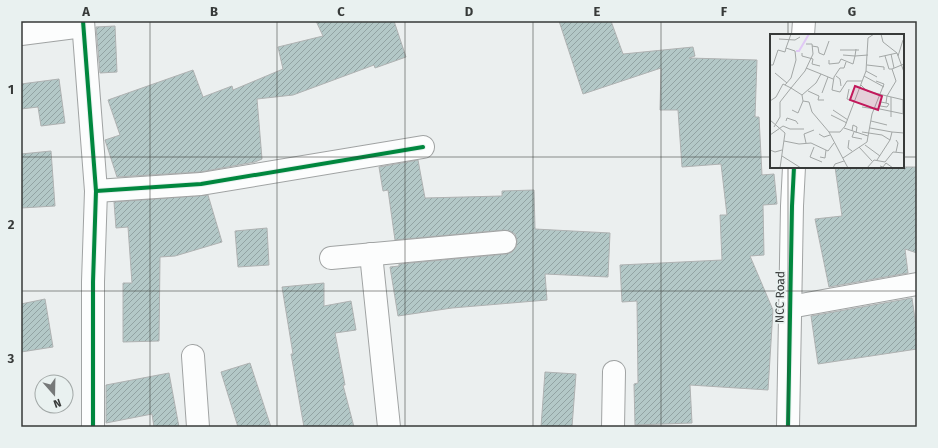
<svg xmlns="http://www.w3.org/2000/svg" width="938" height="448" viewBox="0 0 938 448" font-family="'Fira Sans',sans-serif">
<style>
.building{fill:url(#building-hatch);stroke:#afb2b2}
.lines{fill:none;stroke-linecap:round;stroke-linejoin:round}
.street-casing{stroke:#a0a3a3;stroke-width:24}
.street{stroke:#fcfdfd;stroke-width:22}
.cycleway-casing{stroke:#e9f1f0;stroke-width:6}
.cycleway{stroke:#00873e;stroke-width:4}
.grid{fill:none;stroke:#373a39;stroke-width:1;stroke-opacity:0.55}
.labels{text-anchor:middle;dominant-baseline:central;stroke-width:3.5;stroke-linejoin:round;paint-order:stroke}
.street-label{font-size:12px;fill:#373a39;stroke:#e9f1f0}
.inset-river{fill:none;stroke:#e0c8f5;stroke-width:2}
.inset-road{fill:none;stroke:#a3a7a6;stroke-width:1}
.view{fill:#c2185b;fill-opacity:0.15;stroke:#c2185b;stroke-width:2}
.inset-edge{fill:none;stroke:#373a39;stroke-width:2}
.neatline{fill:none;stroke:#373a39;stroke-width:1.5}
.grid-label{font-size:13px;text-anchor:middle;font-weight:bold;fill:#373a39}
</style>
<defs>
<pattern id="building-hatch" width="6" height="6" patternUnits="userSpaceOnUse"><rect width="6" height="6" fill="#b3c8c7"/><path d="M-1 1l2-2M0 6l6-6M5 7l2-2" fill="none" stroke="#92a3a3"/></pattern>
</defs>
<rect width="100%" height="100%" fill="#ebefef"/>
<!-- building -->
<g class="building">
<path d="M316 21H394L406 57 375 68 374 65 293 95 257 99 262 159 255 162 200 172 117 177 105 140 120 135 108 100 193 70 203 97 232 86 233 90 283 69 278 47 323 36Z"/>
<path d="M559 21H611L623 54 693 47 695 56 689 58 757 60 755 117H759L762 175 774 174 777 204 763 205 764 255 750 256 773 310 768 390 690 385 692 423 635 425 634 384 638 383 637 301 622 302 620 265 722 260 720 215H727L721 164 682 167 678 110H660L661 68 583 94Z"/>
<path d="M115 26 117 72 100 73 96 27Z"/>
<path d="M59 79 65 123 41 126 38 107 21 109V84Z"/>
<path d="M51 151 55 206 21 208V154Z"/>
<path d="M418 160 425 198 502 196V191L534 190 535 229 610 233 608 277 545 274 547 300 452 308 398 316 390 267 399 266V264L506 254 512 252 516 247 517 241 515 234 510 231 504 230 395 240 388 190 383 191 379 167Z"/>
<path d="M835 167H917V253L905 249 908 273 829 287 815 219 842 216Z"/>
<path d="M208 195 222 242 175 256 160 257 159 341 123 342V283H132L128 227 116 228 114 202Z"/>
<path d="M267 228 269 265 238 267 235 231Z"/>
<path d="M324 283V306L351 301 356 330 335 333 345 385H343L354 427H304L291 354H293L282 287Z"/>
<path d="M912 298 917 333V349L818 364 811 316Z"/>
<path d="M45 299 53 347 21 352V304Z"/>
<path d="M250 363 271 427H238L221 372Z"/>
<path d="M545 372 576 374 572 427H541Z"/>
<path d="M169 373 179 427H154L152 414 106 423V385Z"/>
</g>
<g class="lines">
<defs>
<g id="street">
<path d="M83 21 96 191 93 282V427"/>
<path d="M21 34 83 26"/>
<path d="M803 35 804 21"/>
<path d="M96 191 201 184 423 147"/>
<path d="M371 254 389 427"/>
<path d="M331 258 505 242"/>
<path d="M790 307 917 284"/>
<path d="M193 356 198 427"/>
<path d="M613 427 614 372"/>
<path d="M788 427 792 206 794 167"/>
</g>
</defs>
<!-- street casing -->
<use href="#street" class="street-casing"/>
<!-- street -->
<use href="#street" class="street"/>
<defs>
<g id="cycleway">
<path d="M83 21 96 191 93 282V427"/>
<path d="M96 191 201 184 423 147"/>
<path d="M788 427 792 206 794 167"/>
</g>
</defs>
<!-- cycleway casing -->
<use href="#cycleway" class="cycleway-casing"/>
<!-- cycleway -->
<use href="#cycleway" class="cycleway"/>
</g>
<!-- grid -->
<path class="grid" d="M150 21V427M277 21V427M405 21V427M533 21V427M661 21V427M788 21V35M21 157H771M903 157H917M788 167V427M21 291H917"/>
<g class="labels">
<!-- street labels -->
<g class="street-label">
<text transform="translate(780 297) rotate(-89)">NCC Road</text>
</g>
</g>
<!-- overview -->
<g transform="translate(770 34)">
<rect width="134" height="134" fill="#ebefef"/>
<path class="inset-river" d="M26 17H29L39 0"/>
<path class="inset-road" d="M21 0 16 14 25 17 26 26 21 44 15 51 21 54 35 37 43 20 42 10H36M111 0 113 8 127 19 134 38M9 5 25 6 30 3M42 12 48 13 49 19 54 21 59 7M70 16H89M32 19V22L43 25 42 30 50 32M121 20 124 34M73 21 85 22 86 15M115 22 119 35H122M128 22 133 6M109 23 127 19M59 26V30L69 29 71 25 83 30 85 22 98 21M76 28 74 34H70L64 43 62 56 70 58 77 47H92M0 31H3L8 16 15 18 16 14M97 31 114 33V36M36 34 51 40M96 37 107 43M5 39 17 49M66 42 70 45 71 52M94 42 114 53M91 51 97 57 117 62 126 47 122 35 134 30M79 55 77 65 84 67M38 57 49 62 48 66H54M52 59 58 43M32 61 46 49 51 40 63 45M0 67 6 63 13 50 15 51M116 69 119 70 117 73 110 72 111 68 116 69 117 62 134 66M92 73 105 75M105 74 134 80M22 76 28 79 33 67M63 76 78 86M133 79V65M61 81 77 89M121 83V63M0 86 15 99 10 134M16 87 17 84 26 87 28 90M101 87 117 91M4 93 10 83V68L21 54 32 61 33 67 39 68 42 78 59 98H70L75 92 96 37 98 4 104 0M74 94 98 102M100 94 122 98 120 106 107 126M82 97 83 91 87 93 86 99M59 98 78 134M84 98 82 103 92 105M92 98 112 101 120 106M122 98 134 99M49 100 54 103 60 101M0 101 13 92 20 95H34M79 106 78 114 82 117M14 107 29 110 41 109 58 117 64 109M36 109 34 100 44 96M95 111 110 122M44 113 40 123 52 128M89 113 102 127M0 116 5 118 12 116M126 118 128 109 126 106M12 122 31 134M50 123 55 124 56 116M73 124 97 108 102 80 114 50 106 47M115 128 123 118 134 119M110 132 113 133 116 129 123 134M63 134 65 130 74 127M97 134 104 126 115 128"/>
<path class="view" d="M85 52 112 62 108 76 80 66Z"/>
<rect width="134" height="134" class="inset-edge"/>
</g>
<!-- border -->
<rect width="938" height="448" fill="none" stroke="#e9f1f0" stroke-width="44"/>
<!-- north arrow -->
<g transform="translate(54 394) rotate(160)"><circle r="19" fill="#e9f1f0" stroke="#a2a8a7"/>
<path d="M0-3L7 15L0 10L-7 15Z" fill="#767979"/>
<text y="-6" font-size="11" font-weight="bold" text-anchor="middle" fill="#373a39">N</text>
</g>
<rect x="22" y="22" width="894" height="404" class="neatline"/>
<g class="grid-label">
<text x="86" y="16">A</text>
<text x="214" y="16">B</text>
<text x="341" y="16">C</text>
<text x="469" y="16">D</text>
<text x="597" y="16">E</text>
<text x="724" y="16">F</text>
<text x="852" y="16">G</text>
<text x="11" y="94">1</text>
<text x="11" y="229">2</text>
<text x="11" y="363">3</text>
</g>
</svg>
